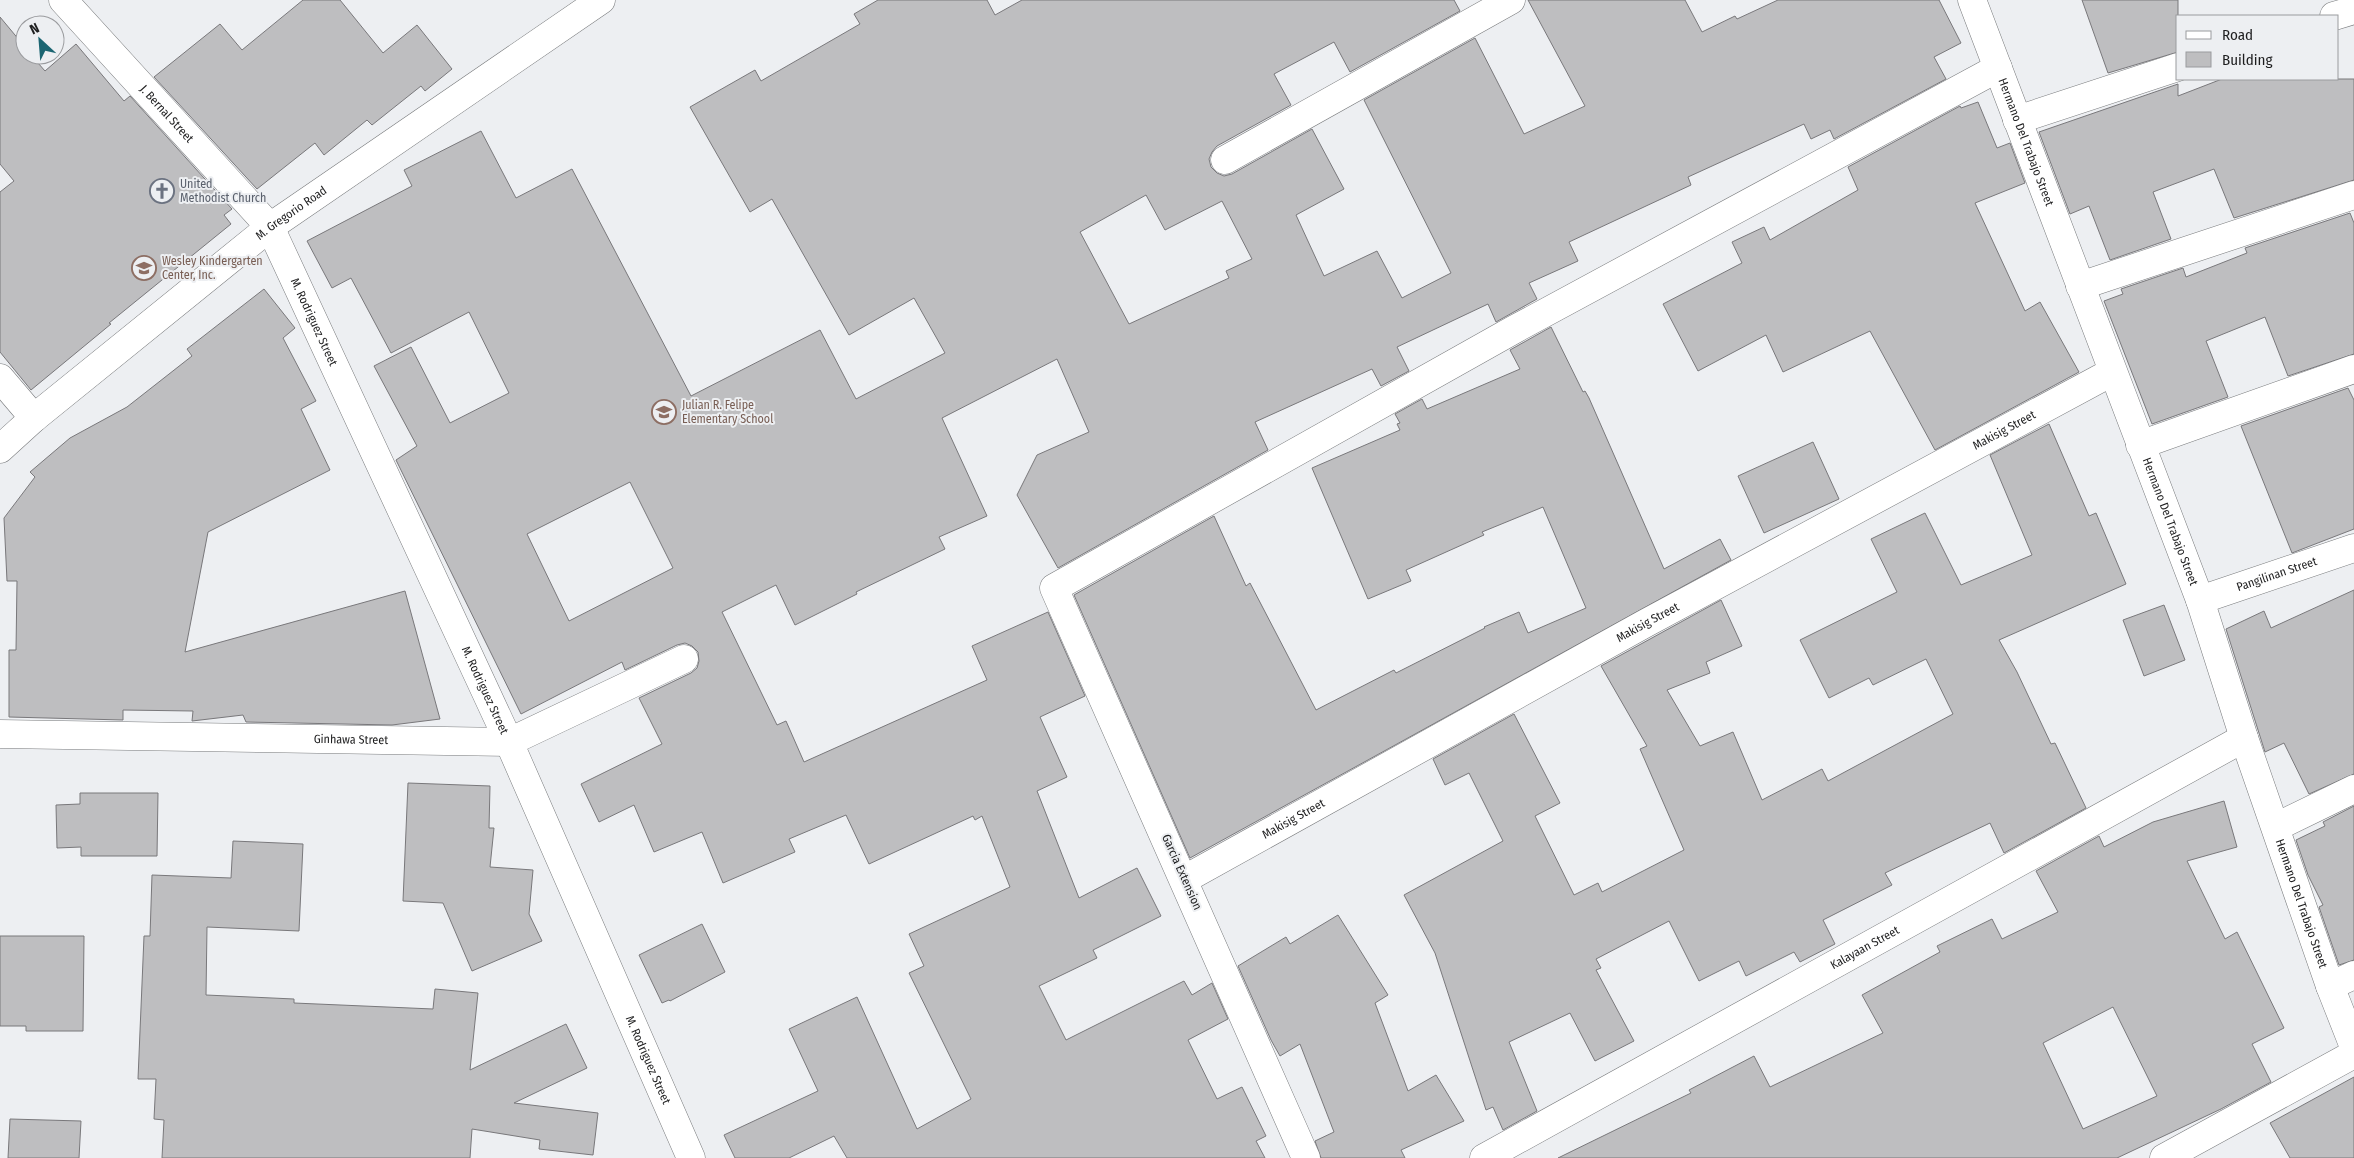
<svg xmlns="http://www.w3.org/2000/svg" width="2354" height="1158" viewBox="0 0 2354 1158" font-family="'Fira Sans Condensed',sans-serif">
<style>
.building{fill:#bebec0;stroke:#79787b;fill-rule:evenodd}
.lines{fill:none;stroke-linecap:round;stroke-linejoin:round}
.minor-casing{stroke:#797b7d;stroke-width:29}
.major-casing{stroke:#797b7d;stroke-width:29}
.minor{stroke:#fff;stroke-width:28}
.major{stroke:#fff;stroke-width:28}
.labels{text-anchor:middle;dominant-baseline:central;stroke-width:4;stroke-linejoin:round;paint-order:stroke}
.street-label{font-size:12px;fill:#1e1e1f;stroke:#edeff2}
.worship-label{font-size:12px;fill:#5b616d;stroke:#edeff2;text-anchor:start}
.education-label{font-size:12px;fill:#785e54;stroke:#edeff2;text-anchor:start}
</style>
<rect width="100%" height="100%" fill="#edeff2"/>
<!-- building -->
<g class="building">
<path d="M303 0H340L383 53 417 25 452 69 425 91 421 86 372 125 367 120 324 155 315 143 257 189 154 77 220 24 242 50Z"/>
<path d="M878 0H987L995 15 1022 0H1454L1460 11 1350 72 1334 42 1274 74 1291 105 1217 146 1212 152 1209 159 1211 167 1217 173 1224 176 1232 174 1312 129 1344 189 1296 215 1324 276 1377 251 1402 298 1451 273 1364 100 1475 38 1524 134 1585 106 1528 0H1685L1702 32 1735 16 1737 19 1778 0H1939L1961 43 1934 57 1946 79 1834 139 1830 130 1811 139 1804 124 1688 177 1691 185 1569 242 1578 261 1529 283 1537 299 1496 322 1488 304 1397 347 1409 371 1381 386 1372 369 1255 422 1268 450 1058 568 1017 495 1037 455 1089 432 1057 359 942 418 987 516 939 537 945 549 856 592 857 594 795 625 776 585 722 612 777 725 786 721 804 762 987 680 972 646 1048 612 1085 696 1040 717 1067 777 1037 791 1079 898 1137 868 1161 916 1093 950 1097 958 1039 986 1066 1040 1184 981 1192 995 1212 983 1228 1019 1188 1040 1217 1099 1242 1087 1266 1136 1256 1141 1265 1158H847L834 1136 789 1158H735L724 1135 818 1091 789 1029 857 997 917 1129 971 1099 909 973 924 966 909 934 1010 887 982 816 975 820 973 816 869 864 846 815 789 839 795 852 723 883 702 832 654 852 634 805 599 822 581 784 662 744 639 698 691 673 697 668 699 661 698 652 692 646 685 643 677 645 625 670 622 662 521 714 396 460 417 446 374 366 411 347 450 423 509 393 469 312 391 353 351 278 332 288 307 241 412 186 404 170 481 131 516 198 572 169 691 396 820 330 856 399 945 353 914 298 849 335 772 199 750 212 690 107 755 70 761 81 860 24 854 14ZM1146 195 1165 230 1222 201 1252 259 1226 271 1229 278 1129 324 1080 232ZM630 482 673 568 569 621 527 534Z"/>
<path d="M2082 0H2178V52L2108 73Z"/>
<path d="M0 17 25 47V55H31L45 71 76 44 124 101 130 96 232 209 224 215 231 224 109 323 111 324 31 390 0 352V192L14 181 0 164Z"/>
<path d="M2222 79H2354V180L2234 218 2214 169 2153 192 2171 239 2110 260 2089 206 2070 214 2039 132 2178 84V96Z"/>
<path d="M1978 102 1997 148 2010 143 2025 183 1975 203 2025 311 2040 302 2079 372 1935 450 1870 331 1783 372 1766 335 1698 371 1663 304 1742 263 1732 242 1764 227 1770 240 1858 190 1848 167 1960 106 1961 108Z"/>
<path d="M2350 213 2354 223V354L2288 376 2265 317 2206 341 2228 397 2152 424 2104 301 2123 294 2121 289 2183 268 2186 277 2247 253 2245 248Z"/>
<path d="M264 289 295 328 283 338 316 401 301 409 330 470 208 532 185 652 405 591 440 719 392 725 246 722 243 715 192 721 193 711 123 710V720L9 717V650H16L17 581H7L4 518 35 477 30 472 70 438 127 407 192 356 187 349Z"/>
<path d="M1551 327 1583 392 1585 391 1589 398 1664 569 1720 539 1731 560 1190 858 1074 595 1214 516 1246 586 1250 583 1316 710 1394 670 1396 673 1485 628 1484 627 1519 612 1528 633 1586 608 1543 507 1482 532 1484 535 1406 570 1411 581 1368 599 1312 468 1400 430 1397 424 1400 423 1395 414 1422 399 1427 409 1520 369 1510 350Z"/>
<path d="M2348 388 2354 400V529L2292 553 2241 426Z"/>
<path d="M2049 424 2089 516 2096 513 2126 584 1999 640 2017 672 2051 744 2055 743 2086 808 2004 853 1990 823 1885 873 1892 885 1823 920 1835 944 1800 962 1794 952 1746 976 1739 961 1699 981 1669 921 1596 959 1601 968 1596 970 1634 1041 1595 1061 1570 1013 1509 1042 1537 1111 1503 1130 1493 1107 1486 1110 1435 953 1404 895 1503 841 1469 773 1445 785 1433 759 1514 714 1560 803 1535 816 1574 895 1598 883 1602 892 1684 850 1640 749 1647 746 1601 666 1721 600 1742 646 1706 662 1710 673 1667 690 1700 746 1733 732 1762 800 1822 769 1828 781 1953 714 1926 659 1873 685 1869 678 1829 698 1800 640 1897 592 1871 539 1925 513 1961 585 2032 555 1990 455Z"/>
<path d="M1813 442 1839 499 1764 533 1738 476Z"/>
<path d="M2354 590V774L2309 794 2284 743 2265 752 2226 629 2264 611 2271 628Z"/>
<path d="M2164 605 2185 660 2144 676 2123 620Z"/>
<path d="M408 783 490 786 489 828H494L490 867 533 870 529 914 542 941 472 971 443 903 403 901Z"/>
<path d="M80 793H158L157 856H81V847L57 848 56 805 80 804Z"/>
<path d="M2224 801 2237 847 2187 861 2225 939 2237 932 2284 1028 2252 1044 2271 1082 2221 1109 2117 1158H1558L1691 1093 1689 1090 1754 1056 1770 1087 1883 1033 1862 995 1940 952 1937 946 1992 919 2002 939 2058 912 2036 871 2099 836 2104 847 2153 822ZM2113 1007 2157 1096 2083 1129 2043 1043Z"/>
<path d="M2354 806V960L2339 965 2319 907 2323 905 2308 875 2296 840 2325 826 2323 822Z"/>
<path d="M233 841 303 844 299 931 207 927 206 995 294 999V1003L433 1009 435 989 478 993 470 1070 566 1024 587 1068 514 1103 598 1113 593 1155 539 1149 540 1140 472 1129 470 1158H162L164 1120 154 1119 156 1079H138L144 936H150L152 875 231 878Z"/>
<path d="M1338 915 1388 995 1375 1003 1408 1091 1436 1075 1464 1121 1401 1150 1405 1158H1321L1315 1141 1334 1132 1300 1044 1280 1056 1271 1040 1238 966 1286 937 1290 944Z"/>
<path d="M702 924 725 972 670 1001 669 1000 662 1003 639 955Z"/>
<path d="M0 936H84L83 1031H26V1026H0Z"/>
<path d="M2354 1077V1158H2290L2270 1123Z"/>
<path d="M10 1119 81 1121 79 1158H8Z"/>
</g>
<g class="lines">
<defs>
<g id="minor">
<path id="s1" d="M63 0 270 227 509 742 691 1158"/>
<path id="s2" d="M1972 0 2200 600 2244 738 2330 986 2354 1047"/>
<path d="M2334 16 2354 10"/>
<path d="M2017 120 2178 67"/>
<path d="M1225 160 1511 0"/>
<path d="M2080 286 2354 195"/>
<path d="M0 378 34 418"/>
<path d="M2140 445 2354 369"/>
<path id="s3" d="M2200 600 2354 548"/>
<path id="s4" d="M0 734 509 742 684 659"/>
<path d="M2276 827 2354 789"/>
<path id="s5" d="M1185 879 1646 623 2112 372"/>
<path d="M2330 986 2354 975"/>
<path d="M1306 1158 1054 588 1515 329 1998 68"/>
<path id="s6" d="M1484 1158 2244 738"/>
<path d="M2164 1158 2354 1054"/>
</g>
<g id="major">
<path id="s7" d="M0 449 34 418 270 227 601 0"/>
</g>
</defs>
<!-- minor casing -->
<use href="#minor" class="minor-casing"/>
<!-- major casing -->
<use href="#major" class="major-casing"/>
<!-- minor -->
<use href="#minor" class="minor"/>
<!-- major -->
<use href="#major" class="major"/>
</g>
<!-- icons -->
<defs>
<symbol id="church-ring" viewBox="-11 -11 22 22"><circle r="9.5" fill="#edeff2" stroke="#6b7280" stroke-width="1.5"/><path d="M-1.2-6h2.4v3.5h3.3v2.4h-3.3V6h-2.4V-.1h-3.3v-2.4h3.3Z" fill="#6b7280"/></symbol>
<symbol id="school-ring" viewBox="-11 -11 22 22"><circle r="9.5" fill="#edeff2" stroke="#8d6e63" stroke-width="1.5"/><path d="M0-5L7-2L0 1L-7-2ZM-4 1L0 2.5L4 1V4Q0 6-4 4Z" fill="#8d6e63"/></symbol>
</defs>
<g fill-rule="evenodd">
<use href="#church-ring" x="148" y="177" width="28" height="28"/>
<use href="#school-ring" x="130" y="254" width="28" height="28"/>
<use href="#school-ring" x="650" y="398" width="28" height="28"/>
</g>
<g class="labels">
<!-- street labels -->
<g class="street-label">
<text stroke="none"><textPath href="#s1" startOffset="154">J. Bernal Street</textPath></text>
<text stroke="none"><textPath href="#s2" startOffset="152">Hermano Del Trabajo Street</textPath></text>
<text stroke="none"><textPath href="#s7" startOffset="375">M. Gregorio Road</textPath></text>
<text stroke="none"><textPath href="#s1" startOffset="412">M. Rodriguez Street</textPath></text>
<text stroke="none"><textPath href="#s5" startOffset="934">Makisig Street</textPath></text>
<text stroke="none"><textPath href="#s2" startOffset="558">Hermano Del Trabajo Street</textPath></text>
<text stroke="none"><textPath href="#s3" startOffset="81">Pangilinan Street</textPath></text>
<text stroke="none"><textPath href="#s5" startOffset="529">Makisig Street</textPath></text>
<text stroke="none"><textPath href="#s1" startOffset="818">M. Rodriguez Street</textPath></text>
<text stroke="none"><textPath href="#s4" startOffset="351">Ginhawa Street</textPath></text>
<text stroke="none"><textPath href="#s5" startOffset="124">Makisig Street</textPath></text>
<text transform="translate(1182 872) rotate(66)">Garcia Extension</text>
<text stroke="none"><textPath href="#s2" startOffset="962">Hermano Del Trabajo Street</textPath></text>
<text stroke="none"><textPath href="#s6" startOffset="435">Kalayaan Street</textPath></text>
<text stroke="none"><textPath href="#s1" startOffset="1222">M. Rodriguez Street</textPath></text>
</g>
<!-- worship labels -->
<g class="worship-label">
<text x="180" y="184">United<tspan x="180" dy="14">Methodist Church</tspan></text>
</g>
<!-- education labels -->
<g class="education-label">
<text x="162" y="261">Wesley Kindergarten<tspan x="162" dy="14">Center, Inc.</tspan></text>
<text x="682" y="405">Julian R. Felipe<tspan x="682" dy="14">Elementary School</tspan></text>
</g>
</g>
<!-- legend -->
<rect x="2176" y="15" width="162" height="65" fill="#edeff2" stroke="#9a9b9e"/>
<rect x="2186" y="31" width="25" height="8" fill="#ffffff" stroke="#9a9b9e"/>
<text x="2222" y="40" font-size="15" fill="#1e1e1f">Road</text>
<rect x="2186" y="52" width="25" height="15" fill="#bebec0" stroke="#9a9b9e"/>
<text x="2222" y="65" font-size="15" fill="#1e1e1f">Building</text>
<!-- north arrow -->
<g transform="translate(40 40) rotate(334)"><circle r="24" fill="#edeff2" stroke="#9a9b9e"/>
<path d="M0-4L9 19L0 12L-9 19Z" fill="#1b6572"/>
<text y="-8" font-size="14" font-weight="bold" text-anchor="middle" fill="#1e1e1f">N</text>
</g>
</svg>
